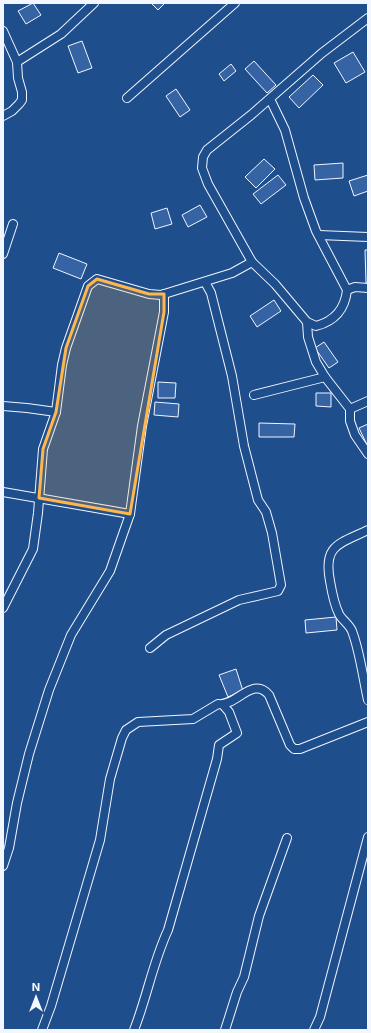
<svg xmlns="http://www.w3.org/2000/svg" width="371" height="1033" viewBox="0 0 371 1033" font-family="Inter,sans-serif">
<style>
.building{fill:#3563a3;stroke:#f2f6ff}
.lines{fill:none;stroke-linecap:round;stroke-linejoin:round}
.minor-casing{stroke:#f2f6ff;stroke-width:10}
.minor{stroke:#1f4e8c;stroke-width:8}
.marked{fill:#ffb74d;fill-opacity:0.2;stroke:#ffb74d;stroke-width:3;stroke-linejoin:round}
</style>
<rect width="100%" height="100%" fill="#1f4e8c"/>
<!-- building -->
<g class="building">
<path d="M33 3 41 15 26 24 18 11Z"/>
<path d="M151 3H165L158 10Z"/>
<path d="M82 41 92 68 78 73 68 46Z"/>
<path d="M353 52 365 72 346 83 334 63Z"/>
<path d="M254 61 276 85 267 93 245 69Z"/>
<path d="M231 64 236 71 224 81 219 74Z"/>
<path d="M313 75 323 85 299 108 289 97Z"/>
<path d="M176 89 190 110 180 117 166 96Z"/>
<path d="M264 159 275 169 256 188 245 177Z"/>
<path d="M343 163V178L315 180 314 165Z"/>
<path d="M278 175 286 185 261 204 253 194Z"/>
<path d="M368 175V191L354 196 349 181Z"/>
<path d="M200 205 207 217 188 227 182 215Z"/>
<path d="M167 208 172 224 155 229 151 213Z"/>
<path d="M365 250H368V283H366Z"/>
<path d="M59 253 87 264 81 279 53 268Z"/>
<path d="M274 300 281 311 257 327 250 316Z"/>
<path d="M324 342 338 362 329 368 315 348Z"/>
<path d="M158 382 176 383 175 398H158Z"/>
<path d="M316 393H331V407L316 406Z"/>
<path d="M155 402 179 404 178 417 154 415Z"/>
<path d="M259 423 295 424 294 437H259Z"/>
<path d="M368 424V444L367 445 359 428Z"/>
<path d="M336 617 337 630 306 633 305 620Z"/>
<path d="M236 669 243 691 228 697 219 675Z"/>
</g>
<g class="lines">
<defs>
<g id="minor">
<path d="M368 18 322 53 251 115 207 150 203 157 202 168 208 184 252 262 275 284 307 322 308 337 316 362 325 377 350 409V421L355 435 368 454"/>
<path d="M3 31 17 62 18 78 22 92V100L19 104 12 111 3 116"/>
<path d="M17 62 61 34 94 3"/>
<path d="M127 98 235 3"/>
<path d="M270 99 285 130 304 198 316 231 347 290C345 309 335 321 316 326L307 322"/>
<path d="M319 235 368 237"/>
<path d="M3 254 13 224"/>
<path d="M347 290 355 287 368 288"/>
<path d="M254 395 325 377"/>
<path d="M3 406 27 408 56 412"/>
<path d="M350 409 368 401"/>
<path d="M3 492 130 514"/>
<path d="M368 530C339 544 323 545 330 581 332 593 334 604 339 614 342 620 349 624 352 631 360 652 363 678 368 700"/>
<path d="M3 608 33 549 38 513 43 449 56 412 62 365 66 348 88 286 97 279 149 294 161 295 232 273 252 262"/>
<path d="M150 648 166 635 239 600 278 591 281 585 272 533 266 512 258 500 244 446 232 376 211 293 205 282"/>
<path d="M3 866 9 848 17 803 29 754 49 690 71 635 110 571 130 514 142 426 164 312V294"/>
<path d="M42 1030 51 1006 100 840 110 779 122 738 126 730 138 722 193 719 218 704C236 707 253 675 269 695L290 745 294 749H300L368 722"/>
<path d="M134 1030C147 997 153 962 168 930L217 759 219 745 237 733 229 712 223 705"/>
<path d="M225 1030 237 992 244 977 259 916 287 838"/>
<path d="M314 1030 320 1017 368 837"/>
</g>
</defs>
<!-- minor casing -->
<use href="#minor" class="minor-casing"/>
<!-- minor -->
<use href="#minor" class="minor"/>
</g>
<!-- marked area -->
<path class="marked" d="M97 279 149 294H164V312L130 514 39 498 43 449 56 412 66 348 88 286Z"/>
<!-- border -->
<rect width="371" height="1033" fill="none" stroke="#f2f6ff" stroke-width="8"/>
<!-- north arrow -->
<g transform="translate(36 997)" stroke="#1f4e8c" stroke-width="3" paint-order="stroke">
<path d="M0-3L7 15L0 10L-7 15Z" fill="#f2f6ff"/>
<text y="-6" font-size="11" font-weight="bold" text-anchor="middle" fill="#f2f6ff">N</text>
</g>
</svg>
